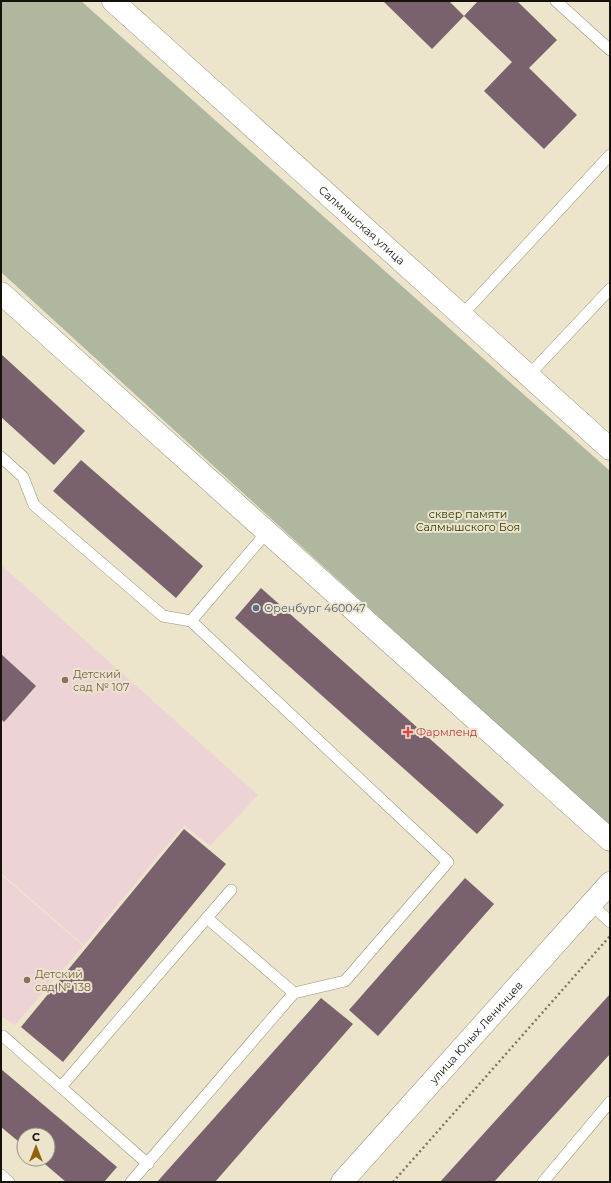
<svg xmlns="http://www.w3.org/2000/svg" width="611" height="1183" viewBox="0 0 611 1183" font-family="Montserrat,sans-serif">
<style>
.education{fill:#edd3d6}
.green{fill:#afb79f}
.building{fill:#79626d}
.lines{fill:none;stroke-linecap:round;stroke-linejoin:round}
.lane-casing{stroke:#9a927b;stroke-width:12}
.street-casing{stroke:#9a927b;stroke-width:23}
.secondary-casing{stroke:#9a927b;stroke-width:23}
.path{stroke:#7a7565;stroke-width:2.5;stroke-dasharray:2 3;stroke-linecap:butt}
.lane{stroke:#fff;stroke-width:11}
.street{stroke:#fff;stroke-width:22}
.secondary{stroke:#fff;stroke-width:22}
.service-dot{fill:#5c6f8a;stroke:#ece4cb;stroke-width:1.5}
.education-dot{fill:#8d6e63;stroke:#ece4cb;stroke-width:1.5}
.health-dot{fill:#e0444e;stroke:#ece4cb;stroke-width:1.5}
.labels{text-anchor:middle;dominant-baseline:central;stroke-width:4;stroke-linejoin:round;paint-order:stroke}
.street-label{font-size:11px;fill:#15120a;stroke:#ece4cb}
.park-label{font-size:11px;fill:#2b3807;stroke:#ece4cb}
.service-label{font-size:11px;fill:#4e5e75;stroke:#ece4cb;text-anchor:start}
.education-label{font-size:11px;fill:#785e54;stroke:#ece4cb;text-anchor:start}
.health-label{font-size:11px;fill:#be3a42;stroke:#ece4cb;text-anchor:start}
</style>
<rect width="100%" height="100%" fill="#ece4cb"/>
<!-- education -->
<g class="education">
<path d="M1 565 258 795 210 846 184 825 84 945 1 873Z"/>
<path d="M1 875 83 946 15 1025 1 1016Z"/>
</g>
<!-- green -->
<path class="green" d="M1 1H81L610 471V828L1 272Z"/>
<!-- building -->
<g class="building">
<path d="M383 1H449L464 16 432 49Z"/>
<path d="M478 1H517L557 40 529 68 577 115 544 149 484 91 512 62 464 16Z"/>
<path d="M1 354 85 431 54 465 1 417Z"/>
<path d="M81 460 203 566 176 598 53 491Z"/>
<path d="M261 588 504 805 477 834 235 618Z"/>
<path d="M1 654 36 686 4 722 1 719Z"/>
<path d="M184 829 226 864 63 1062 21 1027Z"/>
<path d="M465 878 494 904 378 1036 349 1010Z"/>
<path d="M610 994V1054L494 1182H440Z"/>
<path d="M321 998 353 1024 215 1182H157Z"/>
<path d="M1 1069 117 1167 104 1182H66L39 1159H48V1135H24V1146L1 1127Z"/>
</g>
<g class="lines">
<defs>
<g id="lane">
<path d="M556 1 610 50"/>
<path d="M461 316 610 155"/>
<path d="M528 376 610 289"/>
<path d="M1 457 23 477 34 505 163 616 191 621 448 862 345 981 294 993 131 1182"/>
<path d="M191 621 267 532"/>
<path d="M591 904 610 922"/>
<path d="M207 918 294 993"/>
<path d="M3 1036 148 1164"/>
<path d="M61 1087 231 890"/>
<path d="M1 1175 9 1182"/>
<path d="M543 1182 610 1102"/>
</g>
<g id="street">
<path d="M1 293 610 840"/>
<path id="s1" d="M342 1182 610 883"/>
</g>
<g id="secondary">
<path id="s2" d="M113 1 610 449"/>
</g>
</defs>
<!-- lane casing -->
<use href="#lane" class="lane-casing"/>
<!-- street casing -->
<use href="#street" class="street-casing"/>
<!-- secondary casing -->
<use href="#secondary" class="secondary-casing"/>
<!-- path -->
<path class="path" d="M393 1182 610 936"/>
<!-- lane -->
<use href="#lane" class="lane"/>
<!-- street -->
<use href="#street" class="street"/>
<!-- secondary -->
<use href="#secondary" class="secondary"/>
</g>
<!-- markers -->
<circle class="service-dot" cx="256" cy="608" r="4"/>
<g class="education-dot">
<circle cx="65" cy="680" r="4"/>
<circle cx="27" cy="980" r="4"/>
</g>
<path class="health-dot" d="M406 726h4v4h4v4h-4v4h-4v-4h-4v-4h4z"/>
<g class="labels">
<!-- street labels -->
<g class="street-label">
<text stroke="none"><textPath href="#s2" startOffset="335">Салмышская улица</textPath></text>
<text stroke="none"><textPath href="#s1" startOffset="201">улица Юных Ленинцев</textPath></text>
</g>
<!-- park labels -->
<g class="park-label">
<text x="468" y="514">сквер памяти<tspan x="468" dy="13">Салмышского Боя</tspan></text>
</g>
<!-- service labels -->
<g class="service-label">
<text x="264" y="608">Оренбург 460047</text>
</g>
<!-- education labels -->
<g class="education-label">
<text x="73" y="674">Детский<tspan x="73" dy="13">сад № 107</tspan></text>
<text x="35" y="974">Детский<tspan x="35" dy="13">сад № 138</tspan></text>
</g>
<!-- health labels -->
<g class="health-label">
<text x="416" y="732">Фармленд</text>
</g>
</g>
<!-- border -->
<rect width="611" height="1183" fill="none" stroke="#15120a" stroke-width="4"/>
<!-- north arrow -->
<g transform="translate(36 1147)"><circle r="19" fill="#ece4cb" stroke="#96907e"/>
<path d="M0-3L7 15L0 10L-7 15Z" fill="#90620c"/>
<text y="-6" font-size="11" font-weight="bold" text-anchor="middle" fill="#15120a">С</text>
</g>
</svg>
